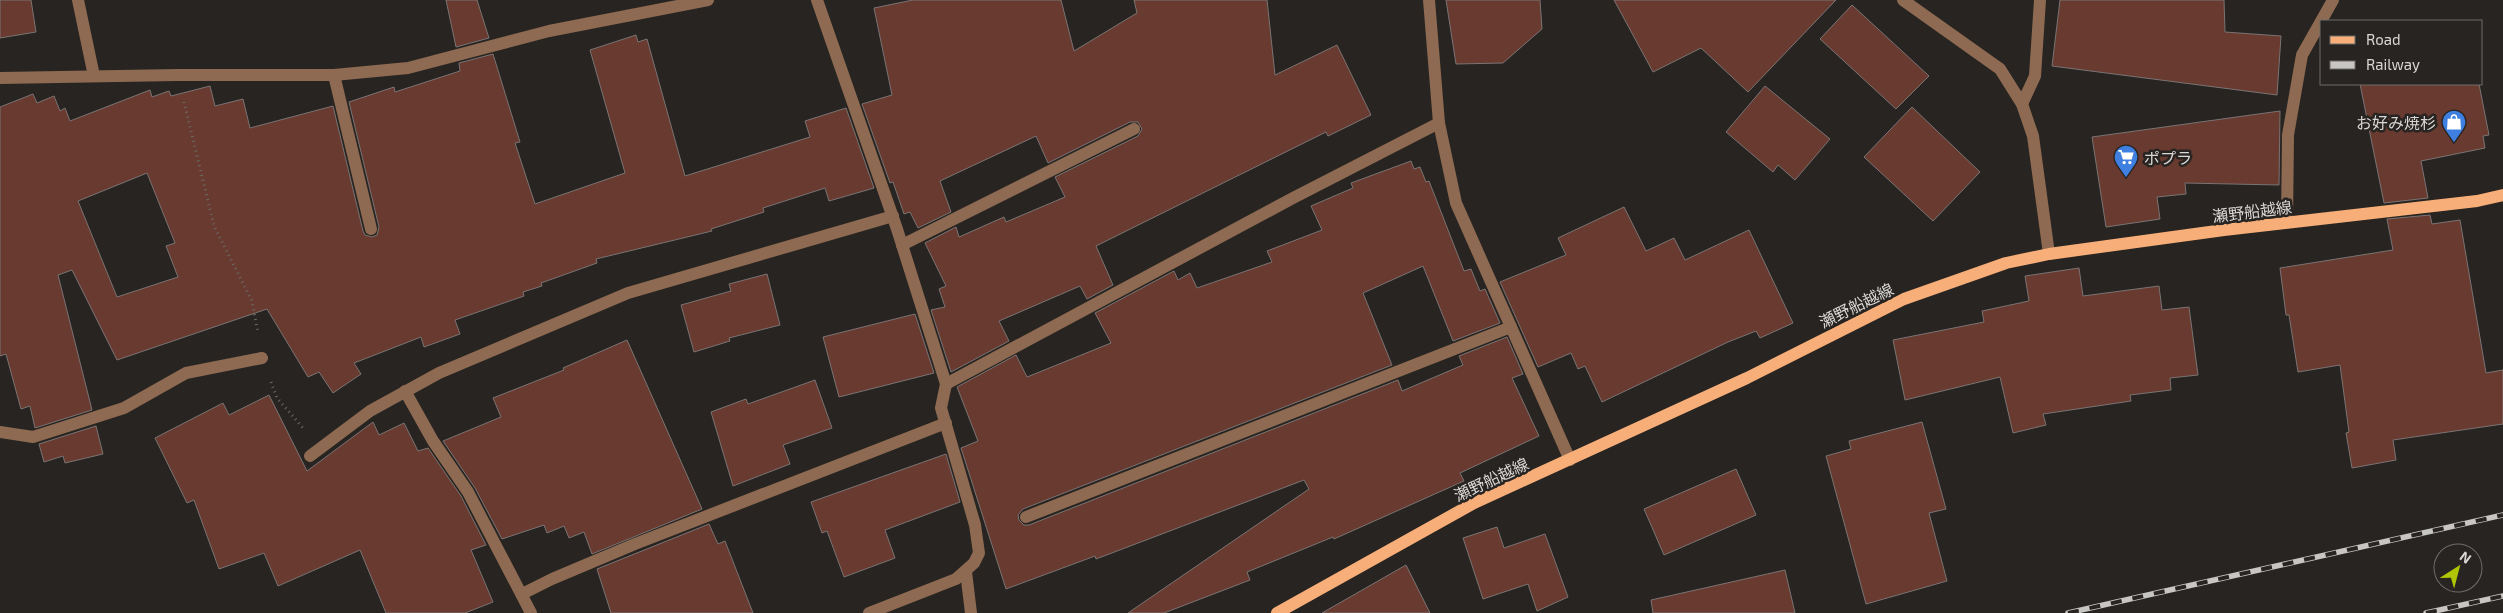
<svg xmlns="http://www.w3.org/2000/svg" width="2503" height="613" viewBox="0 0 2503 613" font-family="'Exo 2','Noto Sans JP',sans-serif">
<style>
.building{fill:#693a30;stroke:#7a7473;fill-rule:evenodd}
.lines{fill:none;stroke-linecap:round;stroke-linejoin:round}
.path{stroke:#6c6967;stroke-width:3;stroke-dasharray:1 4;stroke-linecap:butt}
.minor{stroke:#8d6a51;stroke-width:12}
.major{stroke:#f8ae79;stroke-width:12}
.rail-casing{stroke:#c8c6c4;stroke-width:5.5}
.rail{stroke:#272421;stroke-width:4;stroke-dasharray:11;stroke-linecap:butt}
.labels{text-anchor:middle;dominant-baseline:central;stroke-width:5;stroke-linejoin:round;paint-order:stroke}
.poi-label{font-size:16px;fill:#dad8d6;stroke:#272421;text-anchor:end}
.street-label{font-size:16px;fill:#dad8d6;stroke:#272421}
</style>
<rect width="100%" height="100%" fill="#272421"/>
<!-- building -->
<g class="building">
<path d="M0 0H31L36 32 0 38Z"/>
<path d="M446 0H477L489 38 456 47Z"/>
<path d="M913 0H1061L1074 51 1137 13 1134 0H1267L1275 75 1337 45 1371 115 1328 136 1326 132 1096 246 1113 285 1087 299 1080 286 999 321 1009 341 951 372 931 310 945 307 939 289 946 286 925 243 956 227 959 237 1004 217 1006 222 1065 197 1055 177 1138 136 1142 129 1138 122H1130L1048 163 1036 136 940 181 951 212 918 228 910 212 904 214 893 182 890 183 862 104 892 95 874 8Z"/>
<path d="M1446 0H1540L1542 29 1503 63 1456 64Z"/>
<path d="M1614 0H1836L1748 92 1701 48 1653 72Z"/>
<path d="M2060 0H2224L2225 32 2281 36 2277 95 2052 66Z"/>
<path d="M1852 5 1929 76 1896 109 1820 39Z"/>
<path d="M636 35 638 42 647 39 685 176 810 137 805 121 846 108 874 188 829 201 825 188 763 208 764 212 711 229 712 231 596 259 597 263 541 283 542 286 523 292 524 296 455 320 460 334 424 347 421 337 354 363 361 374 333 393 319 372 308 377 267 309 117 360 72 270 58 275 92 410 35 428 30 406 21 409 6 354 0 356V107L33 94 37 103 54 96 60 111 65 108 70 121 150 90 152 97 169 91 171 96 210 86 215 106 243 99 250 128 333 106 363 231 365 235 372 237 377 235 379 227 349 102 394 87 395 92 460 71 459 63 493 54 520 142 515 143 535 204 625 173 590 50ZM147 173 175 243 166 246 178 277 117 297 78 201Z"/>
<path d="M2360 84H2479L2489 135 2483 136 2485 148 2421 161 2428 198 2384 203Z"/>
<path d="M1765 86 1830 139 1795 180 1778 165 1773 172 1726 132Z"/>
<path d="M1912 107 1980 172 1933 221 1864 157Z"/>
<path d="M2280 111 2279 185 2185 183 2186 194 2157 197 2160 219 2106 227 2092 137Z"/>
<path d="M1411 161 1414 169 1420 167 1426 182 1429 181 1464 271 1471 269 1480 291 1485 289 1500 323 1453 341 1423 266 1363 293 1392 365 1023 509 1018 515 1019 520 1024 525H1029L1398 380 1402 391 1463 365 1459 356 1507 337 1523 374 1512 378 1539 436 1460 473 1464 481 1334 539 1333 537 1247 572 1250 580 1164 613H1128L1309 489 1304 480 1096 559 1095 556 1006 589 961 448 978 441 957 387 1016 355 1027 377 1111 343 1095 313 1174 271 1178 280 1190 273 1197 288 1272 262 1267 251 1322 230 1311 206 1353 188 1351 183Z"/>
<path d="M1624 207 1646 251 1674 238 1685 260 1749 230 1793 323 1760 338 1756 331 1728 342 1602 402 1585 366 1578 369 1571 353 1538 367 1500 282 1566 255 1558 238Z"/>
<path d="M2430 215 2432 224 2460 220 2486 373 2503 370V424L2393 440 2396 460 2352 468 2346 433 2349 432 2340 365 2298 372 2289 315H2286L2280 268 2393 250 2387 219Z"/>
<path d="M2079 268 2083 296 2159 286 2162 310 2189 307 2198 375 2170 378 2171 390 2130 395 2131 401 2043 414 2046 425 2013 433 2000 377 1905 400 1893 340 1984 322 1982 311 2029 301 2025 276Z"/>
<path d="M767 274 780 325 729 338 730 341 694 352 681 305 731 291 729 284Z"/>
<path d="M915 314 934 373 839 397 823 337Z"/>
<path d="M627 340 702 509 592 554 584 532 569 538 564 526 547 533 544 525 502 539 475 488 443 441 501 417 493 398 564 370 563 368Z"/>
<path d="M815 380 832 428 783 445 790 464 733 486 711 412 746 399 748 404Z"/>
<path d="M269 395 307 471 373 422 379 435 404 423 418 451 428 448 461 496 486 545 471 550 493 602 465 613H386L360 550 278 586 264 553 219 569 194 500 187 503 155 438 223 403 229 415Z"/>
<path d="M1922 422 1946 509 1929 513 1947 581 1866 604 1826 456 1851 449 1849 441Z"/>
<path d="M96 426 103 454 65 463 63 456 44 462 39 444Z"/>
<path d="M946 454 960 502 885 530 895 558 844 577 827 531 822 533 811 502Z"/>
<path d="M1736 469 1756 515 1664 555 1644 509Z"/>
<path d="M709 524 718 544 725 541 753 613H611L597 569Z"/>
<path d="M1497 527 1504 548 1545 534 1568 597 1537 611 1528 584 1483 599 1463 538Z"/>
<path d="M1406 565 1430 613H1322Z"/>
<path d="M1785 570 1795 613H1653L1651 600Z"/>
</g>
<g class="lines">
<!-- path -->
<g class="path">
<path d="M184 102 214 226 252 301 258 333"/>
<path d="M271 382 277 398 303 428"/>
</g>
<!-- minor -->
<g class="minor">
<path d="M78 0 94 76"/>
<path d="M817 0 897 229 946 384 941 408 975 525 979 553 974 563 956 579 869 613"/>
<path d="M1429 0 1439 123 1456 203 1570 460"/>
<path d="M1903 0 2000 69 2022 104 2033 136 2049 254"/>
<path d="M334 75 371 229"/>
<path d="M0 78 178 75H334L408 68 549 31 708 0"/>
<path d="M2022 104 2035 76 2040 0"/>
<path d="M2287 222 2288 135 2302 55 2333 0"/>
<path d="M902 245 1134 129"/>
<path d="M946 384 1293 198 1439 123"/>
<path d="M405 391 433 441 468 492 531 613"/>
<path d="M0 432 33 437 124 408 186 373 262 358"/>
<path d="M310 456 370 411 439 373 628 293 893 216"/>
<path d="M1026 517 1511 327"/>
<path d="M966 572 971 613"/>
<path d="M522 594 552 579 635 544 946 423"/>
</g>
<!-- major -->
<path class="major" d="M1277 613 1474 503 1747 378 1904 299 2006 263 2049 254 2224 230 2477 201 2503 195"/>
<defs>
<g id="rail">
<path d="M2068 613 2503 515"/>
<path d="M2426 613 2503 596"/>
</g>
</defs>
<!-- rail casing -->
<use href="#rail" class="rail-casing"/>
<!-- rail -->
<use href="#rail" class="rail"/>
</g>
<!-- icons -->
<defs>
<symbol id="shop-pin" viewBox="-11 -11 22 30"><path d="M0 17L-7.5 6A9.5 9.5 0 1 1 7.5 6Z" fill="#3f7fe0" stroke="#272421"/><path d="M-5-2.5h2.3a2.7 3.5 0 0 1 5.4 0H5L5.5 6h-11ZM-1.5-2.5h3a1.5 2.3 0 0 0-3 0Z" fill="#fff"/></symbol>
<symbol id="supermarket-pin" viewBox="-11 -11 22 30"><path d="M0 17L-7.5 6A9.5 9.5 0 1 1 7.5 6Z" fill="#3f7fe0" stroke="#272421"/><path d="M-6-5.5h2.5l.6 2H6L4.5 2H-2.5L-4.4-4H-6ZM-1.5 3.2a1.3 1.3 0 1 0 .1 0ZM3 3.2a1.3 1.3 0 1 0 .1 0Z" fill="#fff"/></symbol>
</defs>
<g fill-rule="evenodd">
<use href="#shop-pin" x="2440" y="108" width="28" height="38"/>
<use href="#supermarket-pin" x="2112" y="143" width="28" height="38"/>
</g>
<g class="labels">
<!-- poi labels -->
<g class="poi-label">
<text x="2436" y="122">お好み焼杉</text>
<text x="2144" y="157" text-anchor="start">ポプラ</text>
</g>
<!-- street labels -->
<g class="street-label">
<text transform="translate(2252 211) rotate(-7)">瀬野船越線</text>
<text transform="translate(1856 305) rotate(-26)">瀬野船越線</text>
<text transform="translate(1491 479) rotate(-25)">瀬野船越線</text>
</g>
</g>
<!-- legend -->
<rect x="2320" y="20" width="162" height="65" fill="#272421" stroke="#6f6c69"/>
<rect x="2330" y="36" width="25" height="8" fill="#f8ae79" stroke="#6f6c69"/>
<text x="2366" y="45" font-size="15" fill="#dad8d6">Road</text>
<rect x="2330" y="61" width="25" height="8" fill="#c8c6c4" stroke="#6f6c69"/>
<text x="2366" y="70" font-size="15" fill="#dad8d6">Railway</text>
<!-- north arrow -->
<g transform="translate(2458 568) rotate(36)"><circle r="24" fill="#272421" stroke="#6f6c69"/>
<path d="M0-4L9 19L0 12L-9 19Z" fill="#b0c503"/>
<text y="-8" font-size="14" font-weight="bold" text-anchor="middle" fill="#dad8d6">N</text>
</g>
</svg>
